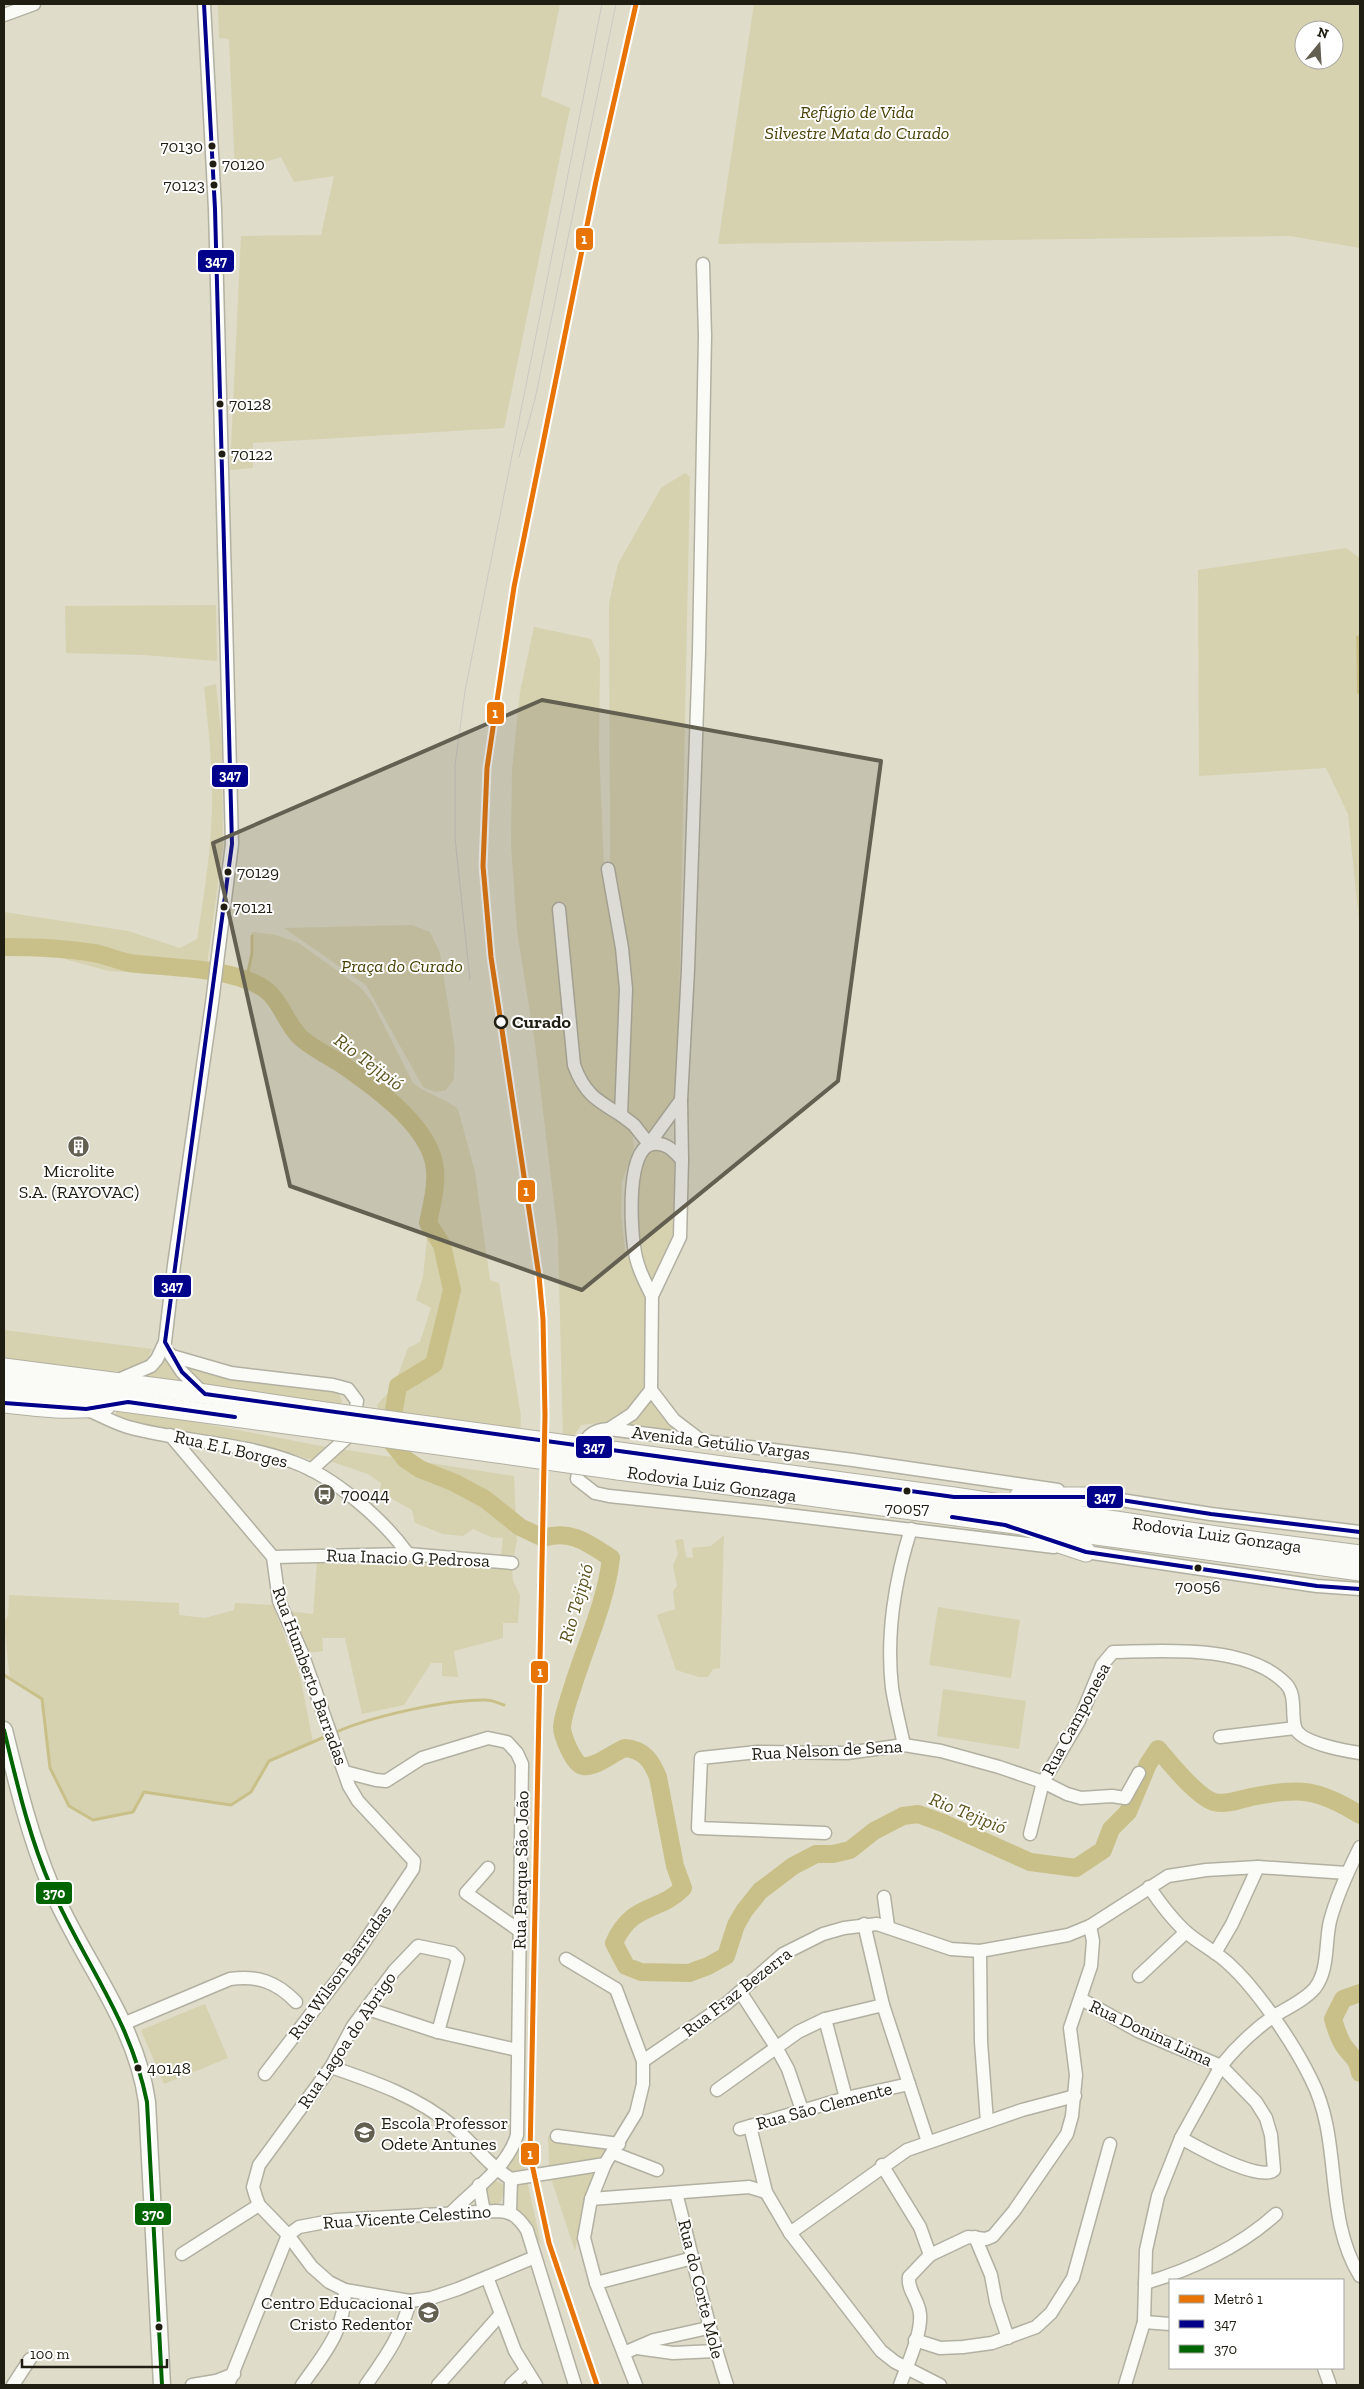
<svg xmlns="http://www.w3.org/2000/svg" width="1364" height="2389" viewBox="0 0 1364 2389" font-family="'Zilla Slab',serif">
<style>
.green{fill:#d6d1af;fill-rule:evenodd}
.water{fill:#c9c089}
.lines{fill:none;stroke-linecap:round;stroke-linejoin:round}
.stream{stroke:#c9c089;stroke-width:3}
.river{stroke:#c9c089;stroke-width:18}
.minor-casing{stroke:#b2b0a1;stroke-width:15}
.major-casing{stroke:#b2b0a1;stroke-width:19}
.highway-casing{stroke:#b2b0a1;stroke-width:21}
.minor{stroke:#fafaf7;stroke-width:12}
.major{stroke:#fafaf7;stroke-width:16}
.highway{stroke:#fafaf7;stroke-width:19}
.tram{stroke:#cbc9c4;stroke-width:1}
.highway-bridge-casing{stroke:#b2b0a1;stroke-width:21;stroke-linecap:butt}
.highway-bridge{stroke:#fafaf7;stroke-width:19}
.bus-1-casing{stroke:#fff;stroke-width:8}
.bus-2-casing{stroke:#fff;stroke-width:8}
.bus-1{stroke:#00008b;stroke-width:4}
.bus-2{stroke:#006400;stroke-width:4}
.metro-1-casing{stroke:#fff;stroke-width:9}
.metro-1{stroke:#e77405;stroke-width:5}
.marked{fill:#636052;fill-opacity:0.2;stroke:#636052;stroke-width:4;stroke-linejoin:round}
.bus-dot{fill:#201e12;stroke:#fff;stroke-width:2}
.stop-dot{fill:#fff;stroke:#201e12;stroke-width:2.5}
.labels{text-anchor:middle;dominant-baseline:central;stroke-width:4;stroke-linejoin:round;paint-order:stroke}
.bus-label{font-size:17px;fill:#201e12;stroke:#fff;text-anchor:start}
.park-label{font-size:18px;font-style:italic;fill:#494207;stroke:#fff}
.stop-label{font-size:18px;font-weight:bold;fill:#201e12;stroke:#fff;text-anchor:start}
.poi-label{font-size:18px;fill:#201e12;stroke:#fff;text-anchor:start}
.street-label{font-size:18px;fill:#201e12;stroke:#fff}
.water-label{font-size:19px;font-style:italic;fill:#5d551f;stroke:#fff}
.line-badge{stroke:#fff;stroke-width:2}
.badge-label{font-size:14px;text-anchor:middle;font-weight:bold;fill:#fff}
</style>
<rect width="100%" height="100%" fill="#dfdcc9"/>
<!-- green -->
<g class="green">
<path d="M218 4H560L541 96 570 108 504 428 253 443V468L230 470 241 236 321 235 334 176 294 182 281 157 235 171 229 39 219 38Z"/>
<path d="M754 4H1360V248L1290 236 718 244ZM1304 30H1334V60H1304Z"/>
<path d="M685 473 690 477 677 1099 651 1135 626 1113V946L610 861 609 603 618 564 661 488Z"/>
<path d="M1346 548 1360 558V635L1356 637 1357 692 1360 695V931L1348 814 1326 768 1199 776 1198 570Z"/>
<path d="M216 605 217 661 145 655 66 653 65 606Z"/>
<path d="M534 627 591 639 600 659 599 748 604 869 622 991 618 1120 632 1130 634 1148 622 1182 621 1214 625 1250 646 1297 643 1391 615 1421 581 1425 572 1438H563L558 1237 535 1044 517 931 511 845 512 769 520 692Z"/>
<path d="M216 684 222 742 223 846 207 965H212L211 977 108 971 50 955 4 951V912L128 931 180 948 197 939C202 908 207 876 210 844 215 792 210 739 204 687Z"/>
<path d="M412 925 430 932 440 953 455 1049 454 1079 446 1090 435 1092 423 1087 366 985 284 928Z"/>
<path d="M252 932 276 935 299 943 361 988 372 1002 413 1083C427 1094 444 1098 458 1109L475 1172 490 1280 499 1283 521 1416 520 1435 380 1416 377 1405 394 1386 408 1348 420 1342 431 1308 416 1300 423 1277 434 1171V1163L426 1143 401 1110 385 1096 300 1036 276 999 260 986 246 981 252 953Z"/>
<path d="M661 1148 674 1161 673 1234 652 1282 639 1263 636 1169 647 1151Z"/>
<path d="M4 1330 152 1349C150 1355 146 1362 141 1365 118 1382 34 1364 4 1361Z"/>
<path d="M167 1351 170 1365 192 1387 128 1379 153 1373Z"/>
<path d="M178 1362 336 1387 342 1401 340 1406 198 1384Z"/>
<path d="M650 1397 692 1438 616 1427Z"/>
<path d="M116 1412 179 1419 327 1447 514 1476 517 1541 514 1555H501L503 1538 491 1537 473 1529 463 1536 443 1534 415 1523 412 1510 380 1492 381 1483 368 1474 318 1457 313 1460 252 1442 146 1427 116 1419Z"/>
<path d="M724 1535 720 1668 713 1669 708 1677H699L676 1670 657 1615 675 1609 673 1591 677 1586 673 1565 678 1554 675 1540 683 1539 686 1557 693 1558 692 1548 711 1546Z"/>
<path d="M317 1563 478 1565 512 1569 513 1581 520 1595 518 1623H503V1638L454 1651 458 1677 442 1676V1663H431L404 1705 362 1714 345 1638H322L323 1651 306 1653 287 1611 313 1614Z"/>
<path d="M9 1595 179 1603V1615L205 1618 234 1610 235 1603 273 1605 300 1676 313 1742 269 1761 251 1792 231 1805 144 1793 133 1812 93 1820 69 1806 50 1768 42 1699 10 1680 4 1622 8 1615Z"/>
<path d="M938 1607 1020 1620 1011 1678 929 1665Z"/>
<path d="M943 1689 1026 1701 1019 1749 937 1736Z"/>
<path d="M205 2004 228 2058 164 2084 141 2030Z"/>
<path d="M523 2134 525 2168 529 2172 507 2173 504 2164Z"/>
<path d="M548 2136 614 2145 602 2160 549 2167Z"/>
<path d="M597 2169 580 2225 575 2251 552 2181 549 2180Z"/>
<path d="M489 2178 507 2186 501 2201 497 2205 486 2204 483 2193Z"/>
<path d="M527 2179 528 2185 541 2244 517 2209 512 2199V2187Z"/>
</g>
<!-- water -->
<path class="water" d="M1360 635V695L1357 693 1356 636Z"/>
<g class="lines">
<!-- stream -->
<g class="stream">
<path d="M246 981 252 953V936"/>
<path d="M4 1675 42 1699 50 1768 69 1806 93 1820 133 1812 144 1792 231 1805 251 1792 269 1761 329 1735"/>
<path d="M334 1733C369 1717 447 1699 486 1700 492 1700 499 1703 504 1705"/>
</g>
<!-- river -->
<g class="river">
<path d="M4 947C34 947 64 948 94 953 106 955 118 961 130 963 168 968 227 967 260 986 280 997 284 1020 299 1036 310 1047 327 1055 340 1063 372 1085 426 1123 434 1163 438 1181 432 1204 428 1223L442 1245 452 1290 434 1364 398 1386 389 1439 405 1459 420 1469 455 1483 485 1499 520 1527 543 1538C571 1529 588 1543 611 1558 606 1602 586 1644 573 1686 569 1699 563 1714 562 1727 562 1735 574 1766 583 1766 596 1768 612 1753 625 1748 644 1750 651 1760 658 1777L675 1866 683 1888C659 1913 632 1902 614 1943L626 1966 641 1972 689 1973 708 1966 726 1956 736 1925 744 1911 760 1891 793 1866 816 1854H833L850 1850 874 1831 903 1816 918 1814 943 1823 1030 1862 1076 1868 1103 1850 1111 1829 1128 1812 1148 1764 1158 1749C1169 1762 1197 1797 1214 1802 1226 1805 1239 1800 1251 1797 1299 1787 1319 1789 1360 1815"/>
<path d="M1360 1993 1343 1999 1333 2019C1336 2029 1338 2037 1344 2046 1353 2059 1356 2055 1360 2073"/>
</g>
<defs>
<g id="minor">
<path d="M4 15 34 4"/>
<path d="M608 869 622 948 626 989 621 1115 634 1125 649 1144 681 1100"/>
<path d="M559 909 574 1065C584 1093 596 1100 621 1115"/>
<path d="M682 1160 681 1100 688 970 699 651 705 336 703 264"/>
<path d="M170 1354 182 1372 204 1394"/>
<path d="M172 1356 231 1373 333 1385 348 1389 357 1401 352 1433 311 1470"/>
<path d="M116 1381 151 1366 157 1359 165 1342 174 1265 212 1003 232 844 215 209 204 4"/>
<path d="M651 1390 674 1420 699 1439"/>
<path d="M86 1409C100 1415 114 1423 128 1427 182 1442 240 1442 293 1462 333 1476 383 1519 408 1554"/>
<path d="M609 1429 632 1414 651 1390 652 1296 680 1237 682 1160C674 1151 666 1142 653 1144 626 1147 631 1226 634 1246 636 1265 644 1280 652 1296"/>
<path d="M170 1435 273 1557 279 1601 302 1653 349 1786 358 1801 414 1861 413 1869 353 1959 265 2074"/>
<path d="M1095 1496 1211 1514 1360 1532"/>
<path d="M1054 1547 763 1512 609 1496 595 1493 577 1479C581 1455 579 1430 609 1429L853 1460 1058 1490"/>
<path d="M1079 1551 1317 1586 1360 1589"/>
<path d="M273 1557 408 1554 512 1563"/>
<path d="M1220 1737 1295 1728"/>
<path d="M904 1745C900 1726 895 1707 892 1688 886 1636 895 1579 911 1529"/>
<path d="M345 1772 376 1780 386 1781 422 1758 488 1738 507 1742 517 1753 522 1764 517 2135C508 2167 473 2190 451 2213"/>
<path d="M825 1833 698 1828 701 1758 757 1752 847 1753 904 1745 941 1751 999 1767 1043 1782 1067 1794 1081 1798 1112 1796 1125 1798 1139 1773"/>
<path d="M1030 1834 1043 1782 1079 1721 1102 1665 1113 1652C1165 1651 1246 1644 1285 1683 1297 1694 1291 1713 1295 1727 1299 1743 1346 1751 1360 1753"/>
<path d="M488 1868 466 1893 520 1931"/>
<path d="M1149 1887C1160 1903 1171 1918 1185 1931 1198 1943 1215 1951 1228 1963 1257 1989 1294 2044 1311 2079 1343 2141 1323 2216 1360 2276"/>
<path d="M884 1897 888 1926"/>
<path d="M864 1924 883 2005 928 2142"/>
<path d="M980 1951 981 2042 987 2122"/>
<path d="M1215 1953 1232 1924 1258 1867"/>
<path d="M566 1959 616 1989 643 2061V2084L636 2113 605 2164 591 2199 584 2238 596 2283 636 2385"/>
<path d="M1139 1976 1186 1932"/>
<path d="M741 1993 776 2047 788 2069 802 2110"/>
<path d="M1081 1999 1138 2031 1221 2066 1256 2102 1266 2118 1271 2135 1274 2170C1261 2183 1195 2146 1181 2138"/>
<path d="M368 2009 438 2032 517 2050"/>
<path d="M825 2019 846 2098"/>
<path d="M123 2024 230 1979C257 1975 277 1982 296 2002"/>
<path d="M438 2032 458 1959 452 1953 418 1946 394 1971 353 2026 331 2067 259 2165 253 2187 256 2197 259 2205 288 2235 312 2267 329 2282 345 2290 410 2301 431 2298 458 2289 535 2257"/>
<path d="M643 2061 726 2004 783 1954 823 1934 844 1928 877 1924 951 1949 980 1951 1068 1935 1090 1926 1168 1876 1206 1870 1258 1867 1347 1873"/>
<path d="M331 2067C375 2082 418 2097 454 2127 474 2144 488 2165 511 2179L605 2164"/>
<path d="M717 2090 798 2032 825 2019 883 2005"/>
<path d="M750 2126 766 2192 790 2233 881 2351 895 2362 940 2385"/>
<path d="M740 2129 846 2098 909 2084"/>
<path d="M557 2136 619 2144"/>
<path d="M613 2153 657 2170"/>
<path d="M882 2165 920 2227 930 2255 909 2277C907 2290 919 2300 920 2314 922 2333 907 2366 900 2385"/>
<path d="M479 2185 484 2212"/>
<path d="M676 2193C693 2257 706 2322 727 2385"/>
<path d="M591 2199 749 2187 766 2192"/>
<path d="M510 2212 511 2179"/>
<path d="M790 2233 907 2150 1022 2110 1075 2096"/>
<path d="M975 2237 991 2275 996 2302 1008 2338"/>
<path d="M182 2254 259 2205"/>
<path d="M930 2255 968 2237 986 2239 993 2236 1014 2211 1067 2134 1072 2116 1076 2075 1070 2028 1091 1966 1093 1941 1090 1926"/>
<path d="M487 2277 515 2351 536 2385"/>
<path d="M596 2283 693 2258"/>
<path d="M1145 2283C1191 2270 1241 2246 1276 2214"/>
<path d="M1144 2322 1170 2324"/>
<path d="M915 2340 940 2348 963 2347 992 2343 1036 2327 1051 2313 1073 2278 1110 2144"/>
<path d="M637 2348 673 2353 715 2351"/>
<path d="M624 2353 654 2340 708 2328"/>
<path d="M1324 2368 1330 2385"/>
<path d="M13 2385 30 2359"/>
<path d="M192 2385 216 2381 234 2374"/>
<path d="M228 2385 288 2235 299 2227 336 2220 496 2211C512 2211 518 2217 527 2230L575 2385"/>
<path d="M302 2385C324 2354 345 2331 345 2290"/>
<path d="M366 2385C386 2356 401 2336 410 2301"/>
<path d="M438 2385 500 2315"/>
<path d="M511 2385 526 2371"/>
<path d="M1125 2385 1144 2322 1146 2250 1158 2196 1181 2138 1221 2066C1236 2047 1254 2030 1274 2016 1287 2008 1305 2000 1315 1988 1329 1970 1325 1942 1330 1921 1337 1895 1348 1871 1360 1847"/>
</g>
<path id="major" d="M4 1730C17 1783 30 1837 51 1887 82 1960 136 2022 147 2102L162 2385"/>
<g id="highway">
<path d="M4 1368 205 1394 318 1411"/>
<path d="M4 1386 316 1428"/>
<path d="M4 1403C38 1407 71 1411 105 1406"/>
<path d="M619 1452 954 1497 1244 1540 1360 1555"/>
<path d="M618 1470 1360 1571"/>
<path d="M1019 1497H1102"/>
<path d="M1044 1538 1086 1552"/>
</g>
</defs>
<!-- minor casing -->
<use href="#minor" class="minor-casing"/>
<!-- major casing -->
<use href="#major" class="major-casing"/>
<!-- highway casing -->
<use href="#highway" class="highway-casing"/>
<!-- minor -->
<use href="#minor" class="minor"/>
<!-- major -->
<use href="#major" class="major"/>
<!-- highway -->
<use href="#highway" class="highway"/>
<!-- tram -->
<g class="tram">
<path d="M519 457 535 399 616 4"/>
<path d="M470 980 455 838V765L465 691 602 4"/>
</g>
<defs>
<g id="highway-bridge">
<path d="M318 1411 619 1452"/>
<path d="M316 1428 618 1470"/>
</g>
</defs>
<!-- highway-bridge casing -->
<use href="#highway-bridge" class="highway-bridge-casing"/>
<!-- highway-bridge -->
<use href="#highway-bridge" class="highway-bridge"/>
<defs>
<g id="bus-1">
<path d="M204 4 215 209 232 844 165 1342 182 1372 205 1394 954 1497H1102L1211 1514 1360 1532"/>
<path d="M4 1403 86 1409 128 1402 235 1417"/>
<path d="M952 1517 1005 1525 1086 1552 1317 1586 1360 1589"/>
</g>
<path id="bus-2" d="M4 1730C17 1783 29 1837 51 1887 84 1963 130 2018 147 2102L162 2385"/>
</defs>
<!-- bus-1 casing -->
<use href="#bus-1" class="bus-1-casing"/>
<!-- bus-2 casing -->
<use href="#bus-2" class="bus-2-casing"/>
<!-- bus-1 -->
<use href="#bus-1" class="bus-1"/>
<!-- bus-2 -->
<use href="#bus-2" class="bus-2"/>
<defs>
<path id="metro-1" d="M597 2385 549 2243 530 2155 545 1415 543 1319 539 1276 491 957 483 866 487 768 514 587 596 181 636 4"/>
</defs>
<!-- metro-1 casing -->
<use href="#metro-1" class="metro-1-casing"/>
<!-- metro-1 -->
<use href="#metro-1" class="metro-1"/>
</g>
<!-- marked area -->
<path class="marked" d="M542 700 881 761 838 1081 582 1290 290 1186 213 843Z"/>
<!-- icons -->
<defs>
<symbol id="building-disc" viewBox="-11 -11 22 22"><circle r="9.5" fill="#636052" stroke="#fff"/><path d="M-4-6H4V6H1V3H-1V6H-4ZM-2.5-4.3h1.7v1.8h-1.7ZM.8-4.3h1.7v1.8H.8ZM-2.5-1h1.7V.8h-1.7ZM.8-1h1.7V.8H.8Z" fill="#fff"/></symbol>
<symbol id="bus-disc" viewBox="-11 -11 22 22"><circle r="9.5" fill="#636052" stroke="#fff"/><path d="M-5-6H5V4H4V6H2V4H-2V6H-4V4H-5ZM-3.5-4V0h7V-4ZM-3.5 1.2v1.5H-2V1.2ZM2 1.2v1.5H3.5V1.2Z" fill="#fff"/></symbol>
<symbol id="school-disc" viewBox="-11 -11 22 22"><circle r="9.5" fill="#636052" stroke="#fff"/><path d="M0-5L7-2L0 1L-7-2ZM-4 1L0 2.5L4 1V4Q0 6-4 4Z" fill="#fff"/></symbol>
</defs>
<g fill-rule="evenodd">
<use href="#building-disc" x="66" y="1134" width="25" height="25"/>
<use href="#bus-disc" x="312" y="1482" width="25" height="25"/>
<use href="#school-disc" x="352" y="2120" width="25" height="25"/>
<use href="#school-disc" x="416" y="2300" width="25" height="25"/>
</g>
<!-- markers -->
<g class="bus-dot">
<circle cx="212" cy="146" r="4.5"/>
<circle cx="213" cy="164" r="4.5"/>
<circle cx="214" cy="185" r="4.5"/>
<circle cx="220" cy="404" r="4.5"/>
<circle cx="222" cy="454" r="4.5"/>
<circle cx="228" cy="872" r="4.5"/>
<circle cx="224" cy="907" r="4.5"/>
<circle cx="907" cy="1491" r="4.5"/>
<circle cx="1198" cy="1568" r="4.5"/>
<circle cx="138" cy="2068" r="4.5"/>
<circle cx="159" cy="2327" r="4.5"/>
</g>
<circle class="stop-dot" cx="501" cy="1022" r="6"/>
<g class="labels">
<!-- bus labels -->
<g class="bus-label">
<text x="203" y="146" text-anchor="end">70130</text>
<text x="222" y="164">70120</text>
<text x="205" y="185" text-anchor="end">70123</text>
<text x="229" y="404">70128</text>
<text x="231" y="454">70122</text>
<text x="237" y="872">70129</text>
<text x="233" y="907">70121</text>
<text x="907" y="1508" text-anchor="middle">70057</text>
<text x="1198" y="1586" text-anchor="middle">70056</text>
<text x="147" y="2068">40148</text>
</g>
<!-- park labels -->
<g class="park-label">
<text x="857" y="112">Refúgio de Vida<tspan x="857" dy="21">Silvestre Mata do Curado</tspan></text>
<text x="402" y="966">Praça do Curado</text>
</g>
<!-- stop labels -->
<g class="stop-label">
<text x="512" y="1022">Curado</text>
</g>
<!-- poi labels -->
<g class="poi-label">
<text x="79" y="1171" text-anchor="middle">Microlite<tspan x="79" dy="21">S.A. (RAYOVAC)</tspan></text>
<text x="341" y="1495">70044</text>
<text x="381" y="2123">Escola Professor<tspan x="381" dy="21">Odete Antunes</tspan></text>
<text x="413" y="2303" text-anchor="end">Centro Educacional<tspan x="413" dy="21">Cristo Redentor</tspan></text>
</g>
<!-- street labels -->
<g class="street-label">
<text transform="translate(721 1443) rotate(7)">Avenida Getúlio Vargas</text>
<text transform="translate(231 1449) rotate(13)">Rua E L Borges</text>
<text transform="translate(712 1484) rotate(8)">Rodovia Luiz Gonzaga</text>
<text transform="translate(1217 1535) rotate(8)">Rodovia Luiz Gonzaga</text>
<text transform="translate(408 1558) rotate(2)">Rua Inacio G Pedrosa</text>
<text transform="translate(310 1676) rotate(70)">Rua Humberto Barradas</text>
<text transform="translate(1076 1719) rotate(-62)">Rua Camponesa</text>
<text transform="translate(827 1750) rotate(-3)">Rua Nelson de Sena</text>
<text transform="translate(521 1870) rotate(-89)">Rua Parque São João</text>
<text transform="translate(340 1972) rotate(-54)">Rua Wilson Barradas</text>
<text transform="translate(737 1992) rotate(-38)">Rua Fraz Bezerra</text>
<text transform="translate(1151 2033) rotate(25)">Rua Donina Lima</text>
<text transform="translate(347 2040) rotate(-56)">Rua Lagoa do Abrigo</text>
<text transform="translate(824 2106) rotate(-15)">Rua São Clemente</text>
<text transform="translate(407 2217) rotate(-4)">Rua Vicente Celestino</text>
<text transform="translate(701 2289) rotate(76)">Rua do Corte Mole</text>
</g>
<!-- water labels -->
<g class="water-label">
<text transform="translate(369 1062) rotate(37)">Rio Tejipió</text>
<text transform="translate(576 1603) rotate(-74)">Rio Tejipió</text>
<text transform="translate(968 1813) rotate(22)">Rio Tejipió</text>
</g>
</g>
<g class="line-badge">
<rect x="575" y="227" width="19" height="24" rx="5" fill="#e77405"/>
<rect x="197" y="249" width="38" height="24" rx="5" fill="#00008b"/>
<rect x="486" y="701" width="19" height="24" rx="5" fill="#e77405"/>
<rect x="211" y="764" width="38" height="24" rx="5" fill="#00008b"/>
<rect x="517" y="1179" width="19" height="24" rx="5" fill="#e77405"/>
<rect x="153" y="1274" width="39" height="24" rx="5" fill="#00008b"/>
<rect x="575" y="1435" width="38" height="24" rx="5" fill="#00008b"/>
<rect x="1086" y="1485" width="38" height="24" rx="5" fill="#00008b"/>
<rect x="530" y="1660" width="19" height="24" rx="5" fill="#e77405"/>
<rect x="35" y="1881" width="38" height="24" rx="5" fill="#006400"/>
<rect x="520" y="2142" width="20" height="24" rx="5" fill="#e77405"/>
<rect x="134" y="2202" width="38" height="24" rx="5" fill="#006400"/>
</g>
<g class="badge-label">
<text x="584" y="244">1</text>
<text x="216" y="266">347</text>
<text x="495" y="718">1</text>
<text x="230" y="780">347</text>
<text x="526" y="1196">1</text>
<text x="172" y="1291">347</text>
<text x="594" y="1452">347</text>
<text x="1105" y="1502">347</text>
<text x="540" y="1677">1</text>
<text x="54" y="1898">370</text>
<text x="530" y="2159">1</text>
<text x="153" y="2219">370</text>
</g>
<!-- border -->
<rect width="1364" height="2389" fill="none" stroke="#201e12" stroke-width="10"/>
<!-- legend -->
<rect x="1169" y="2279" width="175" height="90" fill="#ffffff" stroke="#a6a5a0"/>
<rect x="1179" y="2295" width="25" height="8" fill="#e77405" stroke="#a6a5a0"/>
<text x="1214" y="2304" font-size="15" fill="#201e12">Metrô 1</text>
<rect x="1179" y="2320" width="25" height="8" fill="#00008b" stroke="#a6a5a0"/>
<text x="1214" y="2329" font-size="15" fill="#201e12">347</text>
<rect x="1179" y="2345" width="25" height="8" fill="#006400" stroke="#a6a5a0"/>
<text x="1214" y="2354" font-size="15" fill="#201e12">370</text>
<!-- north arrow -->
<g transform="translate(1319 45) rotate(18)"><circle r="24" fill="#ffffff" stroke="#a6a5a0"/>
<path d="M0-4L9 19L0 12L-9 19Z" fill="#636052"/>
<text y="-8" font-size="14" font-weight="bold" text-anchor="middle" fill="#201e12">N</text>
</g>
<!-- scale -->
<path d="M22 2359v8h145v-8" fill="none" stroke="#201e12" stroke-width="2.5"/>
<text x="30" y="2359" font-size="15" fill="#201e12" stroke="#ffffff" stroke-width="4" paint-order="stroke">100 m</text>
</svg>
